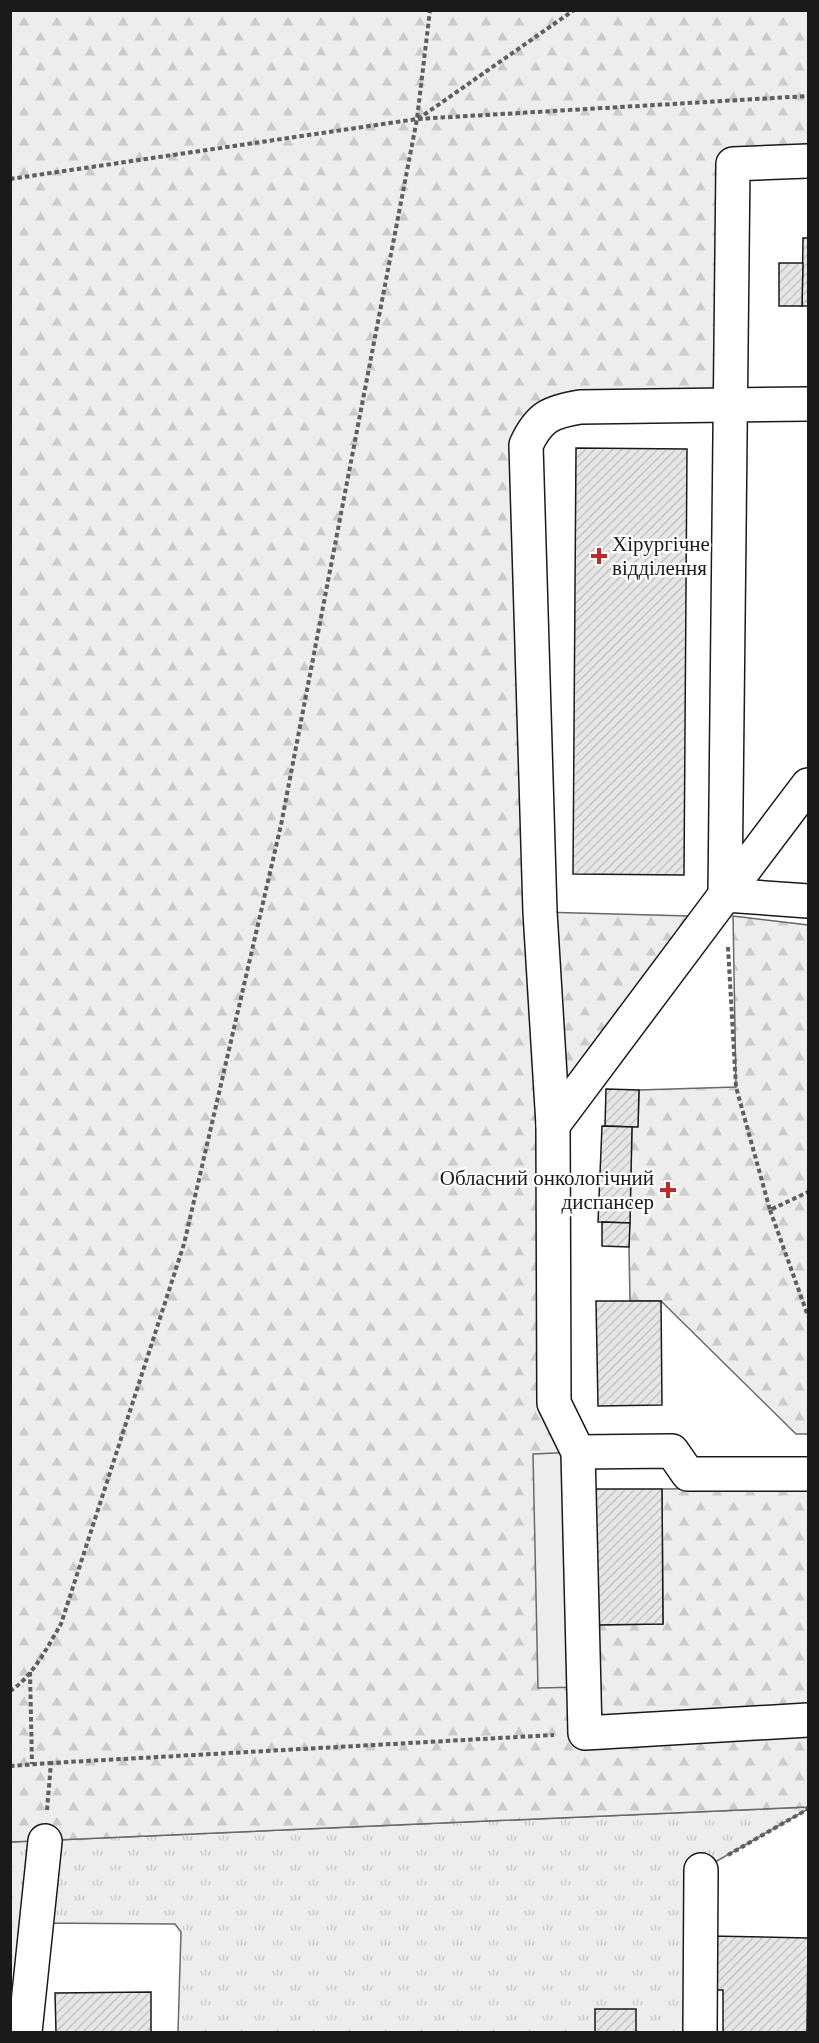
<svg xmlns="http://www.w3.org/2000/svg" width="819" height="2043" viewBox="0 0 819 2043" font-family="'Times New Roman',serif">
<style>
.grass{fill:url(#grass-tufts);stroke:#6a6a6a;stroke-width:1.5}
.forest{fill:url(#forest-firs);stroke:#6a6a6a;stroke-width:1.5}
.built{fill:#ededed;stroke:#6a6a6a;stroke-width:1.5}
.building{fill:url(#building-hatch);stroke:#1a1a1a;stroke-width:1.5}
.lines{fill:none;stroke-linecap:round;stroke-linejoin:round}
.minor-casing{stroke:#1a1a1a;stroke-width:36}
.path{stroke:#5f5f5f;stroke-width:4;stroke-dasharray:4.5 3;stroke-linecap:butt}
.minor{stroke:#fff;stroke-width:33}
.poi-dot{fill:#c62828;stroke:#fff;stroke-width:2}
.labels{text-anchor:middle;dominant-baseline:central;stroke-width:4.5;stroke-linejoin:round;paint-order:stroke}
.poi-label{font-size:21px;fill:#1a1a1a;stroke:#fff;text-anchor:start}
</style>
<defs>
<pattern id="grass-tufts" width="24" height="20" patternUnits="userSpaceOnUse" patternTransform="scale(1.5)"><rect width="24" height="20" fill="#ededed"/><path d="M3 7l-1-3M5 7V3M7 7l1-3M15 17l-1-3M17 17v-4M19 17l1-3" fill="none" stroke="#cbcbcb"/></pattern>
<pattern id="forest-firs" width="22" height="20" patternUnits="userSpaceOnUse" patternTransform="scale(1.5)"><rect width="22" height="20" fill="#ededed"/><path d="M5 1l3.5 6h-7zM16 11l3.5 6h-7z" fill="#cbcbcb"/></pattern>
<pattern id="building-hatch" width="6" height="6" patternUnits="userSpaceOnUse" patternTransform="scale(1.5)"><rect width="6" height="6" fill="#e6e6e6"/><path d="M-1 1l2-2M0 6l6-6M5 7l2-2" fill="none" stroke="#c5c5c5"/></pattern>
</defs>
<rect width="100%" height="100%" fill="#fff"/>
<!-- grass -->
<path class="grass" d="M808 1807V1809L701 1870 700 2032H178L181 1932 175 1924 37 1923 11 2032 10 1842Z"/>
<!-- forest -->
<g class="forest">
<path d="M10 11H808V161L733 164 730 405 534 428 540 912 689 916 553 1125 582 1625 663 1624 662 1489 808 1488V1807L11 1842Z"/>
<path d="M733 916 808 925V1434H796L661 1301H630L629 1247 632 1127 638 1126 639 1090 736 1087Z"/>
</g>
<!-- built -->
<path class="built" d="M578 1452 584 1687 538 1688 533 1454Z"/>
<!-- building -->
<g class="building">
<path d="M803 238H808V306H802Z"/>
<path d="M779 263H803L802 306H779Z"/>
<path d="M576 448 687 449 684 875 573 874Z"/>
<path d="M606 1089 639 1090 638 1127 605 1126Z"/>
<path d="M602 1126 632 1127 630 1223 598 1222Z"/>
<path d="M602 1222 630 1223 629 1247 602 1246Z"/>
<path d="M596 1301H661L662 1405 598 1406Z"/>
<path d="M594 1489H662L663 1624 595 1625Z"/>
<path d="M710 1936 808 1938 807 2032H723V1990H710Z"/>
<path d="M151 1992V2032H56L55 1993Z"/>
<rect x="595" y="2009" width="41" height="23"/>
</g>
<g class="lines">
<defs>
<g id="minor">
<path d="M808 404 580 407C550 412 539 417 526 445L540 912 553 1125 554 1403 578 1452 585 1733 808 1720"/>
<path d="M725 895 733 164 808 161"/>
<path d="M725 895 808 785"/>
<path d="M553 1125 725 895 808 901"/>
<path d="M578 1452 672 1451 688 1474H808"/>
<path d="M25 2032 45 1841"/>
<path d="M700 2032 701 1870"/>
</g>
</defs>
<!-- minor casing -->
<use href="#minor" class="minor-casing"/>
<!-- path -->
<g class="path">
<path d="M418 119 574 10"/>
<path d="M10 179 417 119 808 96"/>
<path d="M728 947 736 1087 770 1210 808 1192"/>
<path d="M770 1210 808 1316"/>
<path d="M30 1672 32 1764"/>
<path d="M10 1691C32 1678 48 1646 61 1624L184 1244 281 825 417 119 430 10"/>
<path d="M10 1766 51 1763"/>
<path d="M47 1810 51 1763 554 1735"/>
<path d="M728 1855 808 1809"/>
</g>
<!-- minor -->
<use href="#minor" class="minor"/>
</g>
<!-- markers -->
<g class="poi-dot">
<path d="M596 547h6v6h6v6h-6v6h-6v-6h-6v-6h6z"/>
<path d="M665 1181h6v6h6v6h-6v6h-6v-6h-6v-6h6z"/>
</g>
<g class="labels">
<!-- poi labels -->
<g class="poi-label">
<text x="612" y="544">Хірургічне<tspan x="612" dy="24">відділення</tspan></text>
<text x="654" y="1178" text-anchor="end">Обласний онкологічний<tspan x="654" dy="24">диспансер</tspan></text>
</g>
</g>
<!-- border -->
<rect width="819" height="2043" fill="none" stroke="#1a1a1a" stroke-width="24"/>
</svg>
